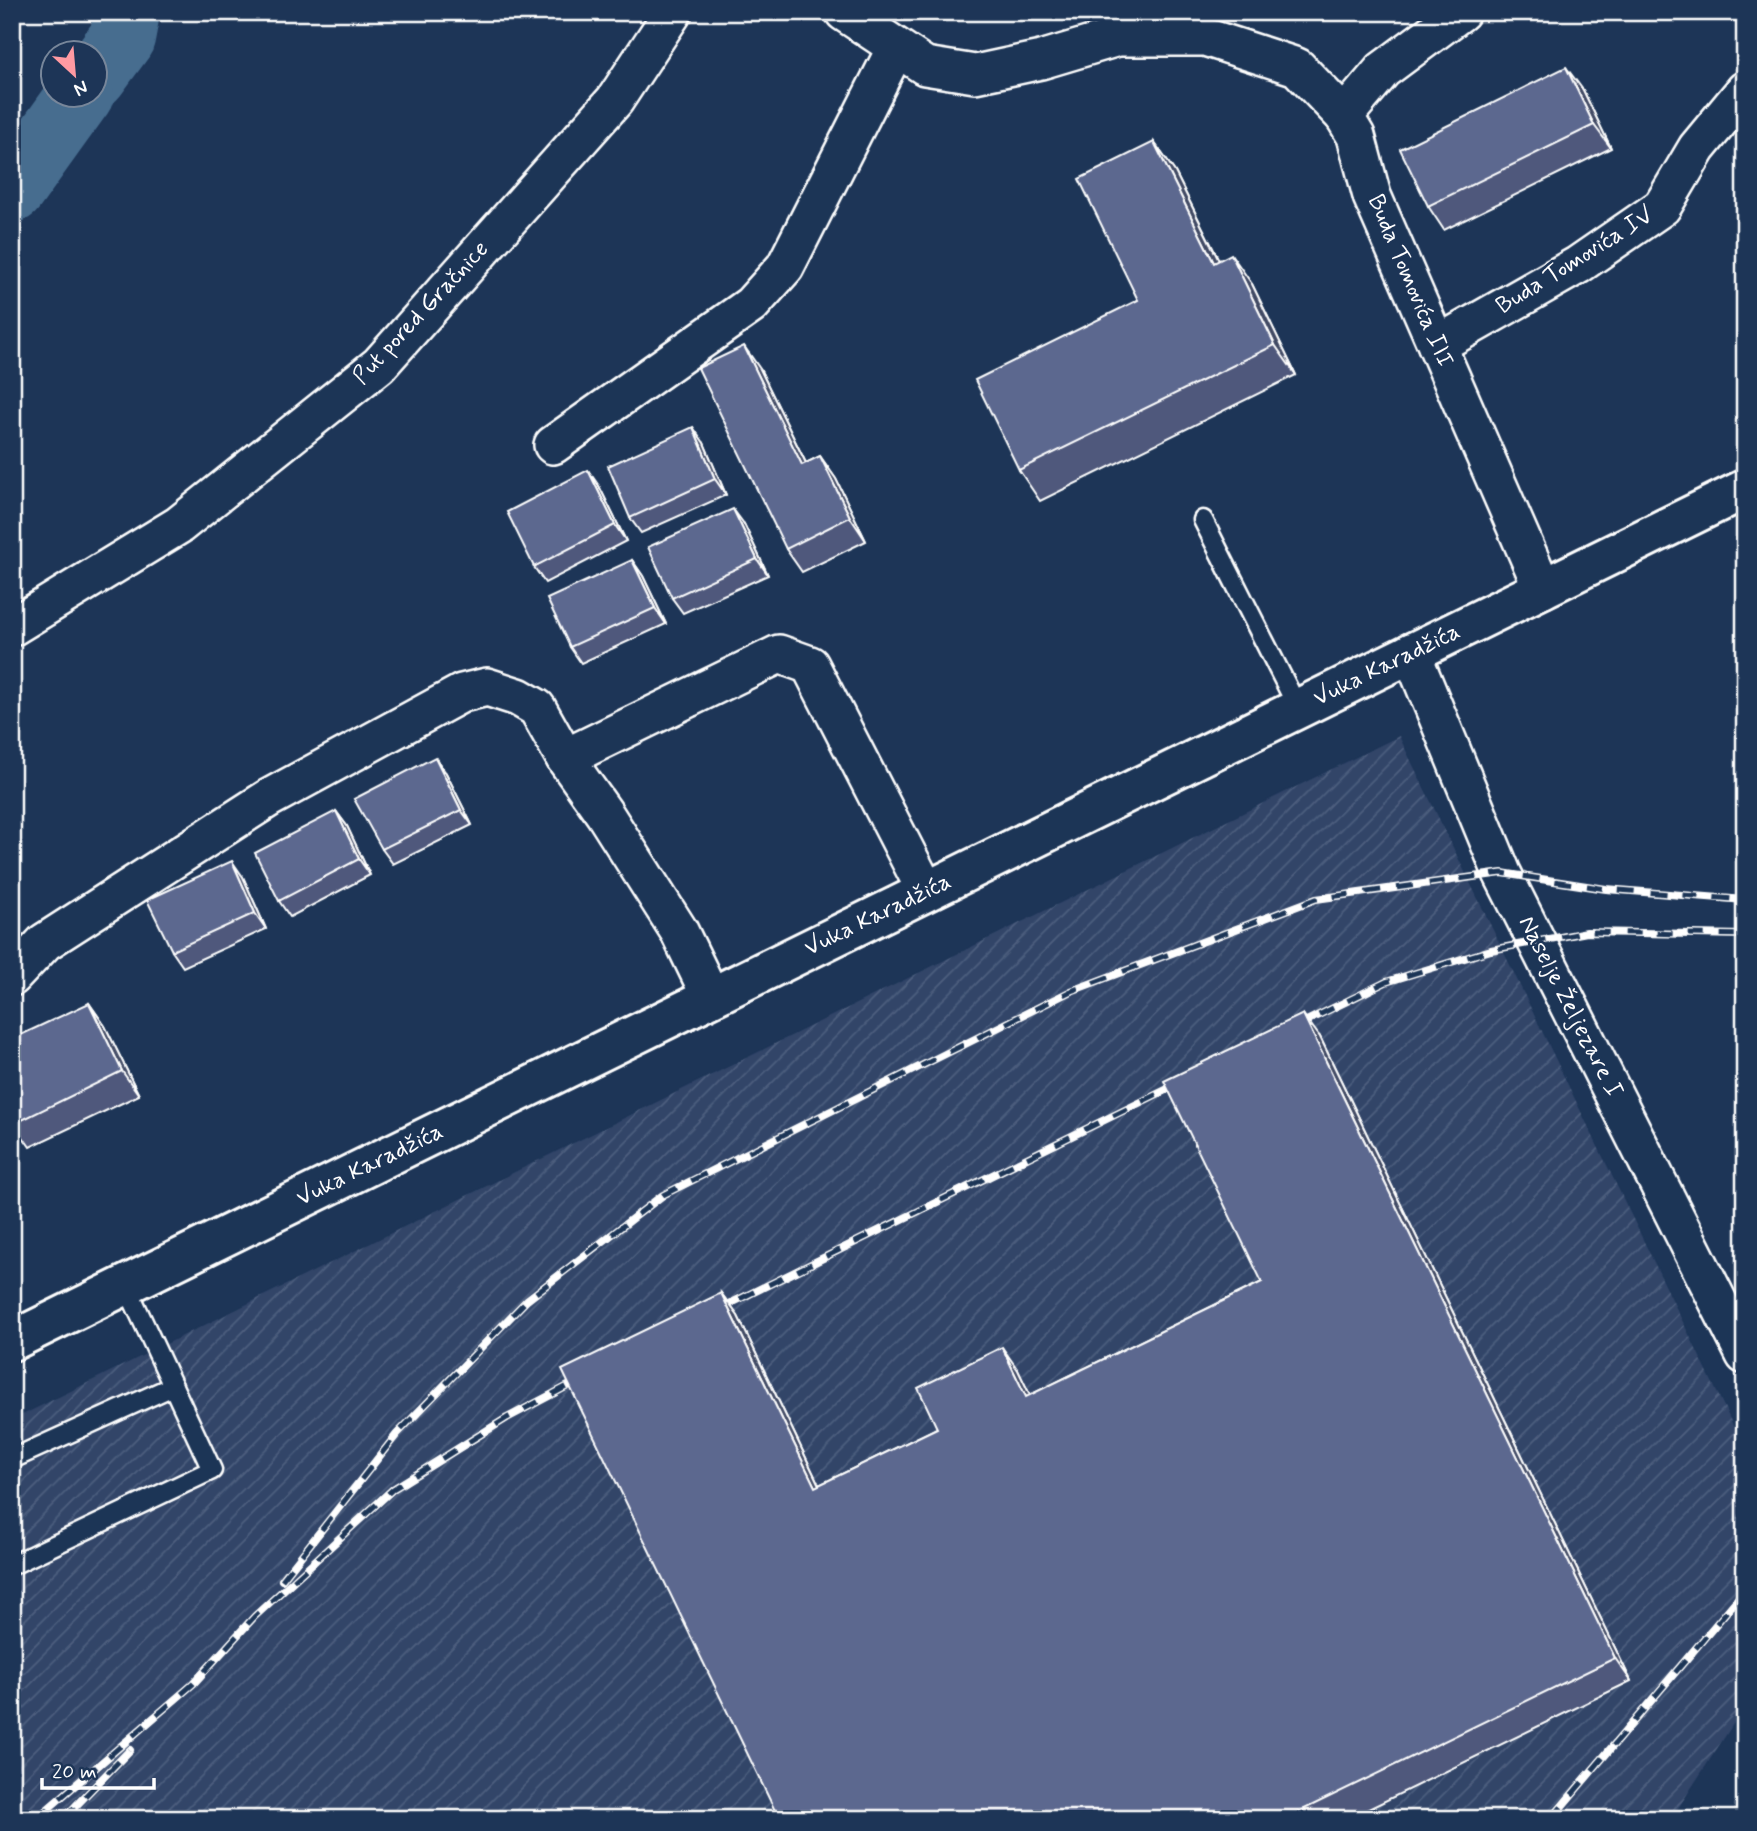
<svg xmlns="http://www.w3.org/2000/svg" width="1757" height="1831" viewBox="0 0 1757 1831" font-family="Mynerve,sans-serif">
<style>
.industrial{fill:url(#industrial-furrows)}
.lines{fill:none;stroke-linecap:round;stroke-linejoin:round}
.river{stroke:#476d8f;stroke-width:66}
.service-casing{stroke:#fff;stroke-width:23}
.minor-casing{stroke:#fff;stroke-width:42}
.tertiary-casing{stroke:#fff;stroke-width:44}
.service{stroke:#1d3557;stroke-width:18}
.minor{stroke:#1d3557;stroke-width:37}
.tertiary{stroke:#1d3557;stroke-width:38}
.rail-casing{stroke:#fff;stroke-width:8}
.rail{stroke:#1d3557;stroke-width:5;stroke-dasharray:16;stroke-linecap:butt}
.wall{fill:#4f597b;stroke:#fff;stroke-width:2}
.shaded-wall{fill:#404964;stroke:#fff;stroke-width:2}
.building{fill:#5c688f;stroke:#fff;stroke-width:2}
.labels{text-anchor:middle;dominant-baseline:central;stroke-width:5;stroke-linejoin:round;paint-order:stroke}
.street-label{font-size:24px;fill:#fff;stroke:#1d3557}
</style>
<defs>
<pattern id="industrial-furrows" width="10" height="10" patternUnits="userSpaceOnUse" patternTransform="scale(1.75)"><rect width="10" height="10" fill="#304468"/><path d="M-1 1l2-2M0 10L10 0M9 11l2-2" fill="none" stroke="#4f607f"/></pattern>
</defs>
<rect width="100%" height="100%" fill="#1d3557"/>
<filter id="ink" filterUnits="userSpaceOnUse"><feTurbulence type="fractalNoise" baseFrequency=".0143" numOctaves="2"/><feDisplacementMap in="SourceGraphic" scale="14" xChannelSelector="R" yChannelSelector="G"/><feConvolveMatrix kernelMatrix="1 2 1 2 8 2 1 2 1" color-interpolation-filters="sRGB"/></filter>
<g filter="url(#ink)">
<!-- industrial -->
<path class="industrial" d="M1399 736 1745 1450V1706L1671 1819H12V1420Z"/>
<g class="lines">
<!-- river -->
<g class="river">
<path d="M94 76 122 38 127 12"/>
<path d="M12 190 81 94"/>
</g>
<defs>
<g id="service">
<path d="M1203 520 1298 708"/>
<path d="M12 1459 173 1386"/>
<path d="M12 1565 212 1470 126 1285"/>
</g>
<g id="minor">
<path d="M844 12 925 66 975 74 1041 60 1118 37H1205L1297 67 1344 116"/>
<path d="M1461 12 1383 70 1344 116 1356 136 1372 196 1543 589"/>
<path d="M1437 345 1578 265 1662 207 1697 148 1745 90"/>
<path d="M553 445 751 305 785 267 896 48"/>
<path d="M12 627 179 525 379 365 615 100 673 12"/>
<path d="M1411 652 1502 873 1745 1355"/>
<path d="M565 758 779 654 810 665 926 891"/>
<path d="M12 977 45 942 269 798 462 693 487 687 518 697 537 708 565 758 604 813 679 931 711 997"/>
</g>
<path id="tertiary" d="M12 1341 1745 489"/>
</defs>
<!-- service casing -->
<use href="#service" class="service-casing"/>
<!-- minor casing -->
<use href="#minor" class="minor-casing"/>
<!-- tertiary casing -->
<use href="#tertiary" class="tertiary-casing"/>
<!-- service -->
<use href="#service" class="service"/>
<!-- minor -->
<use href="#minor" class="minor"/>
<!-- tertiary -->
<use href="#tertiary" class="tertiary"/>
<defs>
<g id="rail">
<path d="M1290 1029 1386 982 1491 950 1587 932 1745 935"/>
<path d="M711 1313 1186 1080"/>
<path d="M282 1580 397 1434 527 1300 663 1195 1071 991 1316 899 1502 873 1606 889 1745 900"/>
<path d="M36 1819 193 1684 255 1616 393 1489 507 1418 587 1376"/>
<path d="M63 1819 130 1750"/>
<path d="M1551 1819 1745 1590"/>
</g>
</defs>
<!-- rail casing -->
<use href="#rail" class="rail-casing"/>
<!-- rail -->
<use href="#rail" class="rail"/>
</g>
<!-- wall -->
<g class="wall">
<path d="M1583 90 1611 148 1444 230 1428 206Z"/>
<path d="M1154 142 1175 172 1219 260 1252 284 1296 375 1040 501 1019 470 1138 300Z"/>
<path d="M760 369 806 463 820 456 836 479 866 541 802 572 786 549Z"/>
<path d="M704 443 726 495 641 533 630 518Z"/>
<path d="M599 486 626 541 545 583 534 567Z"/>
<path d="M744 524 768 575 683 613 672 598Z"/>
<path d="M632 560 643 576 666 624 581 663 570 647Z"/>
<path d="M446 773 472 825 393 864 382 849Z"/>
<path d="M336 811 347 826 370 875 290 917 279 901Z"/>
<path d="M243 877 266 929 183 967 172 951Z"/>
<path d="M89 1003 105 1026 139 1095 30 1147 14 1124Z"/>
<path d="M1320 1037 1631 1681 1348 1819H779L721 1293 738 1316 819 1485 937 1428 1018 1370 1030 1395 1262 1282Z"/>
</g>
<!-- shaded-wall -->
<g class="shaded-wall">
<path d="M1566 67 1583 90 1611 148 1594 125Z"/>
<path d="M1154 142 1175 172 1235 293 1214 263Z"/>
<path d="M1231 254 1252 284 1296 375 1275 345Z"/>
<path d="M744 346 760 369 818 488 802 465Z"/>
<path d="M693 427 704 443 726 495 715 479Z"/>
<path d="M820 456 836 479 866 541 850 517Z"/>
<path d="M588 470 599 486 626 541 615 525Z"/>
<path d="M733 509 744 524 768 575 757 559Z"/>
<path d="M632 560 643 576 666 624 655 608Z"/>
<path d="M435 757 446 773 472 825 461 810Z"/>
<path d="M336 811 347 826 370 875 359 859Z"/>
<path d="M232 861 243 877 266 929 255 913Z"/>
<path d="M89 1003 105 1026 139 1095 122 1071Z"/>
<path d="M1303 1014 1320 1037 1631 1681 1615 1658Z"/>
<path d="M721 1293 738 1316 831 1510 815 1487Z"/>
<path d="M1002 1347 1018 1370 1042 1420 1026 1397Z"/>
</g>
<!-- building -->
<g class="building">
<path d="M1566 67 1594 125 1428 206 1400 149Z"/>
<path d="M1154 142 1214 263 1231 254 1275 345 1019 470 975 380 1138 300 1079 179Z"/>
<path d="M744 346 802 465 820 456 850 517 786 549 698 368Z"/>
<path d="M693 427 715 479 630 518 608 466Z"/>
<path d="M588 470 615 525 534 567 507 512Z"/>
<path d="M733 509 757 559 672 598 648 547Z"/>
<path d="M632 560 655 608 570 647 547 599Z"/>
<path d="M435 757 461 810 382 849 354 799Z"/>
<path d="M336 811 359 859 279 901 255 853Z"/>
<path d="M232 861 255 913 172 951 147 900Z"/>
<path d="M89 1003 122 1071 14 1124 12 1120V1039Z"/>
<path d="M1303 1014 1615 1658 1284 1819H779L562 1370 721 1293 815 1487 937 1428 918 1388 1002 1347 1026 1397 1262 1282 1164 1081Z"/>
</g>
</g>
<g class="labels">
<!-- street labels -->
<g class="street-label">
<text transform="translate(1575 261) rotate(-32)">Buda Tomovića IV</text>
<text transform="translate(1410 281) rotate(67)">Buda Tomovića III</text>
<text transform="translate(421 313) rotate(-47)">Put pored Gračnice</text>
<text transform="translate(1387 665) rotate(-26)">Vuka Karadžića</text>
<text transform="translate(878 915) rotate(-26)">Vuka Karadžića</text>
<text transform="translate(1570 1007) rotate(63)">Naselje Željezare I</text>
<text transform="translate(370 1165) rotate(-26)">Vuka Karadžića</text>
</g>
</g>
<!-- margin -->
<rect width="1757" height="1831" fill="none" stroke="#1d3557" stroke-width="42"/>
<rect x="21" y="21" width="1715" height="1789" fill="none" stroke="#fff" stroke-width="2.5" filter="url(#ink)"/>
<!-- north arrow -->
<g transform="translate(74 74) rotate(154)"><circle r="33" fill="#1d3557" stroke="#77869a" stroke-width="2"/>
<path d="M0-5L12 26L0 18L-12 26Z" fill="#ff9aa2"/>
<text y="-10" font-size="19" font-weight="bold" text-anchor="middle" fill="#ffffff">N</text>
</g>
<!-- scale -->
<path d="M42 1778v10h112v-10" fill="none" stroke="#ffffff" stroke-width="3.5"/>
<text x="52" y="1778" font-size="21" fill="#ffffff" stroke="#1d3557" stroke-width="5" paint-order="stroke">20 m</text>
</svg>
